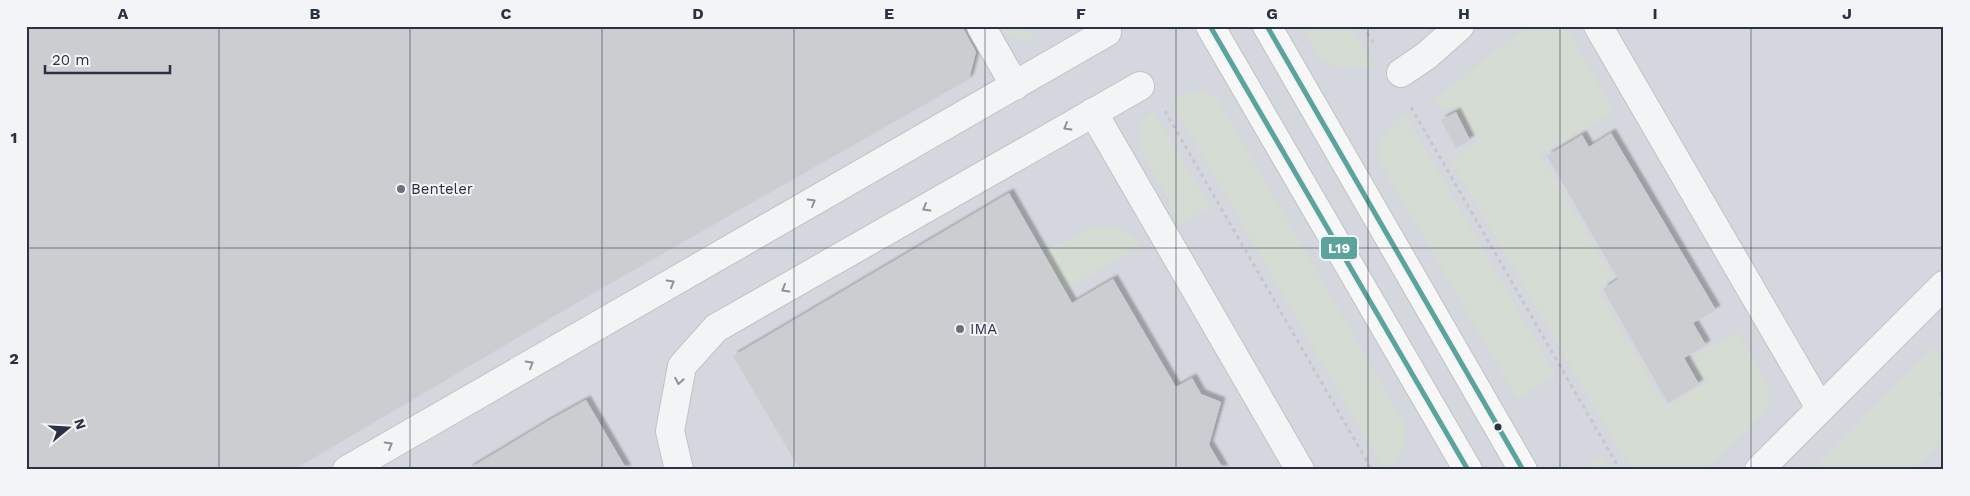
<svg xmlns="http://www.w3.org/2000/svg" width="1970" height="496" viewBox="0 0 1970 496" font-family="'Work Sans',sans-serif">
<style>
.built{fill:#d4d7dd}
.green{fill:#d4dcd4}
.building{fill:#cbcdd0;filter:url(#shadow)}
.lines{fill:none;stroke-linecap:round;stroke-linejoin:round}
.minor-casing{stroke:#c1c3c6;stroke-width:30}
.major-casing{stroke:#c0c3c6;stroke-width:30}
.path{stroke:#c6c7cc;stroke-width:3;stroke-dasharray:4 4;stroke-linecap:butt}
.minor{stroke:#f3f4f6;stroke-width:28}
.major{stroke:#f7f7f7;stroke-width:28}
.bus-1-casing{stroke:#f2f4f8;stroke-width:9}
.bus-1{stroke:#5ca39c;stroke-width:5}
.oneway{stroke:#8e929c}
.grid{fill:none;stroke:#2a3142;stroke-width:1;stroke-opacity:0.55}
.poi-dot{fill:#6b707c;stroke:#f2f4f8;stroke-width:2}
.bus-dot{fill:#2a3142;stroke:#f2f4f8;stroke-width:2}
.labels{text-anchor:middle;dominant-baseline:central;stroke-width:4;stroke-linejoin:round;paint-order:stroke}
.poi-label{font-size:15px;fill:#2a3142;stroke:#f2f4f8;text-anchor:start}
.line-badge{stroke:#f2f4f8;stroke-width:2}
.badge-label{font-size:14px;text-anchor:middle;font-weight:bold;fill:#fff}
.neatline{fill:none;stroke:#2a3142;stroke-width:2}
.grid-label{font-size:16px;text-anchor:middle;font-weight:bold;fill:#2a3142}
</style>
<defs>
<filter id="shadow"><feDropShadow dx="4.5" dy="-4.5" stdDeviation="1" flood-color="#0004"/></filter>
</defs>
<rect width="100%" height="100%" fill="#e4e6e8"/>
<!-- built -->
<rect class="built" x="26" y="26" width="1918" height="444"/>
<!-- green -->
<g class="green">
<path d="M999 26H1027L1035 42C1020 40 1007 40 999 26Z"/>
<path d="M1302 26H1351L1374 66C1357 69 1334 71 1320 58 1313 50 1307 36 1302 26Z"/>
<path d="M1526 26H1560L1569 32 1615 112 1541 154 1614 280 1598 289 1666 407 1704 385 1690 359 1738 331 1767 385 1769 406 1753 425 1706 470H1631L1450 159 1478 142 1456 105 1447 110 1432 102Z"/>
<path d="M1197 91H1203L1217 98 1406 426C1405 446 1401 456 1387 470H1384L1171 101 1181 94Z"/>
<path d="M1154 111 1210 207 1181 224 1139 146C1136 130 1140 120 1154 111Z"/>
<path d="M1404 112 1556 376 1517 398 1376 156C1381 137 1390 125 1404 112Z"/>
<path d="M1101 225C1118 227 1131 231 1141 245L1065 290 1043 253 1085 230Z"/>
<path d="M1933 347 1944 358V439L1913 470H1812Z"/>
<path d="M1602 457 1610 470H1580Z"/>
</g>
<!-- building -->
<g class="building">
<path d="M26 26H962L976 52 969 79 583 299 293 470H26Z"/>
<path d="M1456 112 1470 140 1456 148 1441 120Z"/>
<path d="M1611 133 1716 310 1693 323 1706 345 1684 358 1699 384 1668 403 1603 289 1618 279 1547 156 1582 135 1589 147Z"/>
<path d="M1009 193 1072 303 1113 279 1176 387 1192 378 1201 394 1221 402 1209 445 1224 470H800L733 356Z"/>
<path d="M1944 388V398L1939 393Z"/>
<path d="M586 400 627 470H467L548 421Z"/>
</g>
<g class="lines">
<defs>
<g id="minor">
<path d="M981 26 1015 86"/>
<path d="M1598 26 1820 408"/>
<path d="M1401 73 1426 56 1460 26"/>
<path d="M1093 112 1300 470"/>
<path d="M347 470 1107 32"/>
<path d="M679 470 670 431 682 366 716 328 1140 86"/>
<path d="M1759 470 1944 285"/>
</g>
<g id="major">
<path d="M1210 26 1468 470"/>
<path d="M1267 26 1523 470"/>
</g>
</defs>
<!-- minor casing -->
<use href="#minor" class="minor-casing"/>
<!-- major casing -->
<use href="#major" class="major-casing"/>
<!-- path -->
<g class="path">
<path d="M1363 26 1376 47"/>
<path d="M1411 107 1620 470"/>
<path d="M1165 111 1372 470"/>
</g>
<!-- minor -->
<use href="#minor" class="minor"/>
<!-- major -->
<use href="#major" class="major"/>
<defs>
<g id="bus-1">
<path d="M1210 26 1468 470"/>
<path d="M1267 26 1523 470"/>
</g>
</defs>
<!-- bus-1 casing -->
<use href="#bus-1" class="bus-1-casing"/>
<!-- bus-1 -->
<use href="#bus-1" class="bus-1"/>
</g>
<!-- one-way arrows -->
<defs><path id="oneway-chevron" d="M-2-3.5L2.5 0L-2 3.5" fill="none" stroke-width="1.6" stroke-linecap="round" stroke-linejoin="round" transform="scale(1.25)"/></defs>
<g class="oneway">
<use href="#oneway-chevron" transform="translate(1067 127) rotate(150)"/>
<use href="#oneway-chevron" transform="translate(812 202) rotate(-30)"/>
<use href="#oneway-chevron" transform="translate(926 208) rotate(150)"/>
<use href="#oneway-chevron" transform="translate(671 283) rotate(-30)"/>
<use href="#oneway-chevron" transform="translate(785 289) rotate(150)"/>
<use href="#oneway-chevron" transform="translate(530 364) rotate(-30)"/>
<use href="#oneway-chevron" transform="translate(679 381) rotate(100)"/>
<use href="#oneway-chevron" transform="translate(389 445) rotate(-30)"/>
</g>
<!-- grid -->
<path class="grid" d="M219 26V470M410 26V470M602 26V470M794 26V470M985 26V470M1176 26V470M1368 26V470M1560 26V470M1751 26V470M26 248H1944"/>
<!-- markers -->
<g class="poi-dot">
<circle cx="401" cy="189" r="5"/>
<circle cx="960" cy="329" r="5"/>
</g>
<circle class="bus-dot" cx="1498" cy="427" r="4.5"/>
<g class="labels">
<!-- poi labels -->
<g class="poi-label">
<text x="411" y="189">Benteler</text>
<text x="970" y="329">IMA</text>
</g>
</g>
<rect class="line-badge" x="1320" y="236" width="38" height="24" rx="5" fill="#5ca39c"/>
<g class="badge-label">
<text x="1339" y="253">L19</text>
</g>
<!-- border -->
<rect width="1970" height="496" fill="none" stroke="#f2f4f8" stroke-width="55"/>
<!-- north arrow -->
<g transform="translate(68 428) rotate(72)" stroke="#f2f4f8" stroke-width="4" paint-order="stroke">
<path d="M0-4L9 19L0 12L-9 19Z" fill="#2a3142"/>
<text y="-8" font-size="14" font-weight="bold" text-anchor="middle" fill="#2a3142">N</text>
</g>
<!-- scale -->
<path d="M45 65v8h125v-8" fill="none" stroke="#2a3142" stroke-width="2.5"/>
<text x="52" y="65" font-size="15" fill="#2a3142" stroke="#f2f4f8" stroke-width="4" paint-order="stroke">20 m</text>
<rect x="28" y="28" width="1914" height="440" class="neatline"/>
<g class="grid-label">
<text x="123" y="19">A</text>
<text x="315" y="19">B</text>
<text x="506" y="19">C</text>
<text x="698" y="19">D</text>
<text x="889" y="19">E</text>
<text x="1081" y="19">F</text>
<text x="1272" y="19">G</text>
<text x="1464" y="19">H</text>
<text x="1655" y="19">I</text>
<text x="1847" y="19">J</text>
<text x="14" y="143">1</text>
<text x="14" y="364">2</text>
</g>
</svg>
